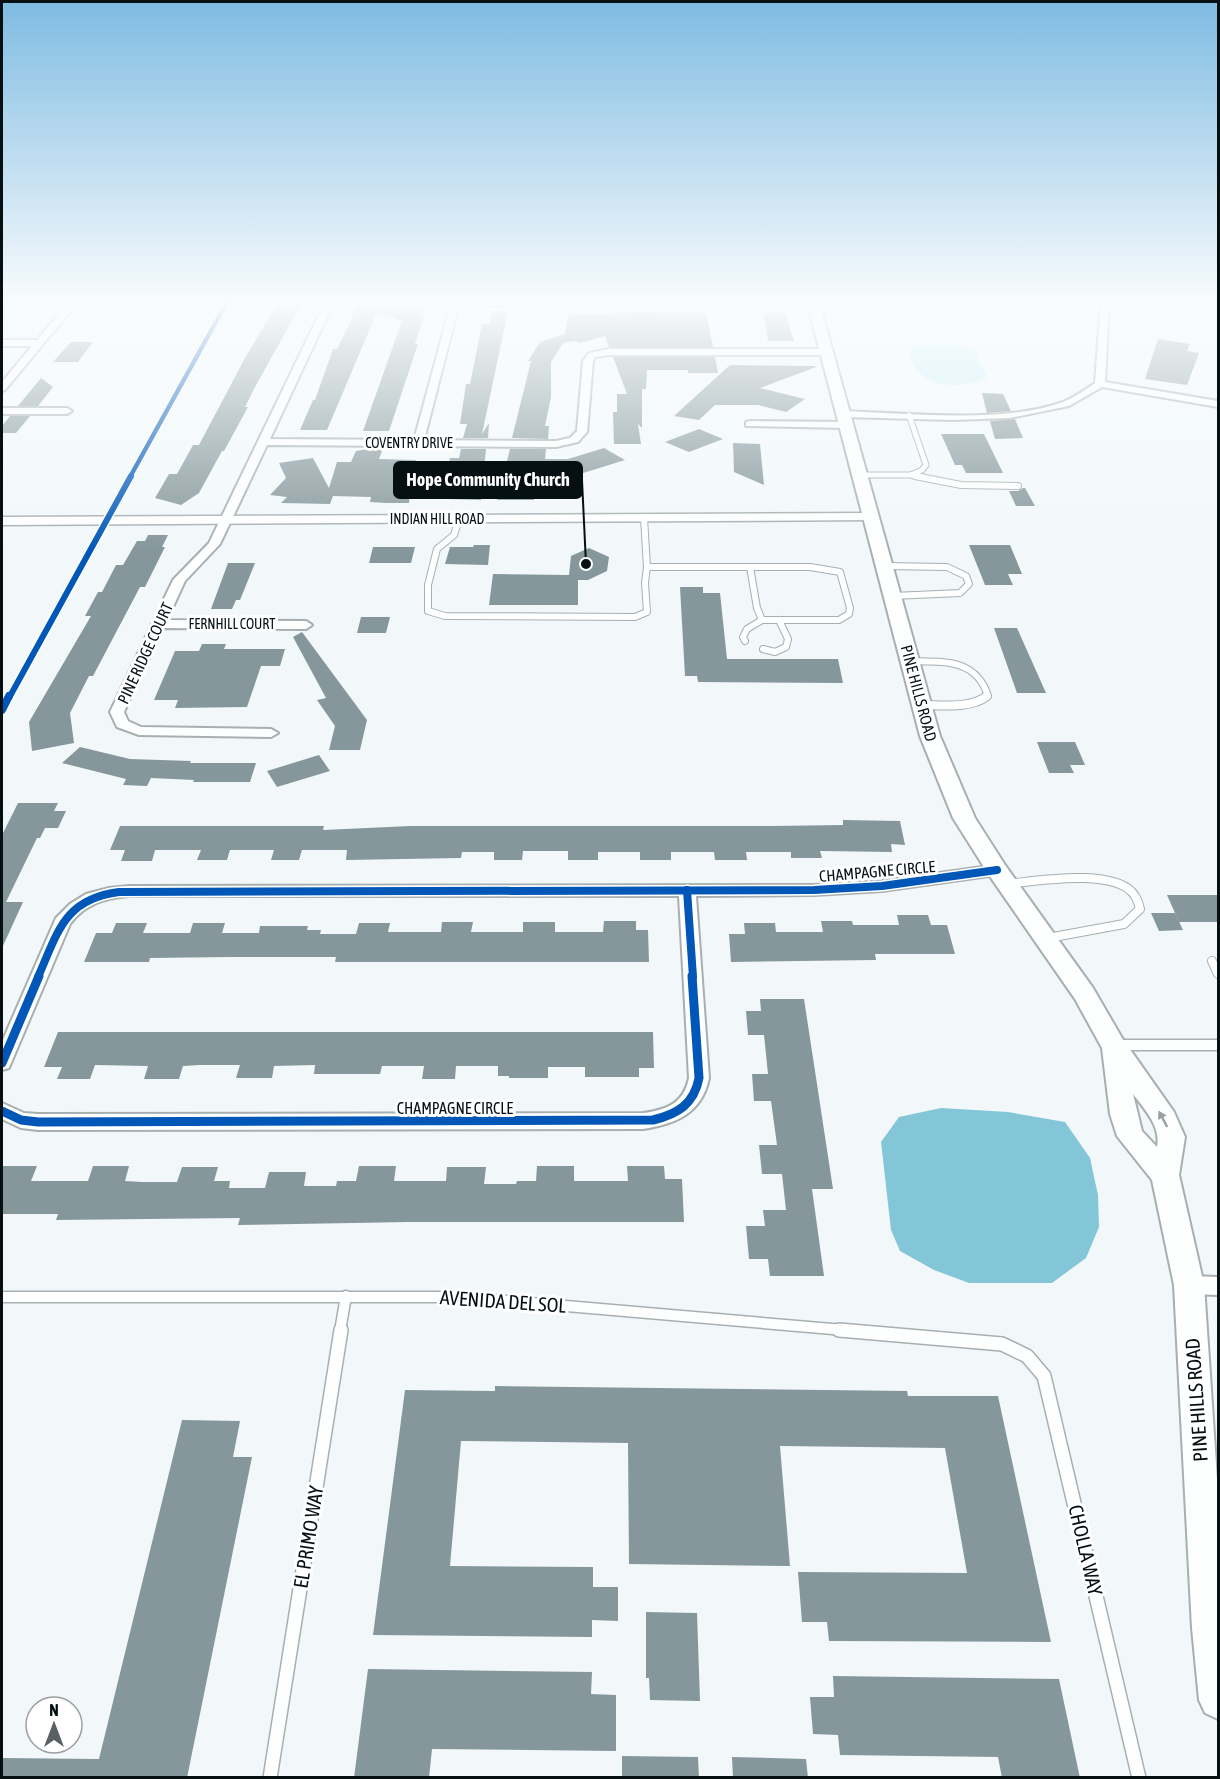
<svg xmlns="http://www.w3.org/2000/svg" width="1220" height="1779" viewBox="0 0 1220 1779" font-family="'Asap Condensed',sans-serif">
<style>
.green{fill:#cceff9}
.water{fill:#83c6d8}
.building{fill:#85979b}
.lines{fill:none;stroke-linecap:round;stroke-linejoin:round}
.service-far4-casing{stroke:#a7afb1;stroke-width:7}
.service-far3-casing{stroke:#a7afb1;stroke-width:8}
.service-far2-casing{stroke:#a7afb1;stroke-width:10}
.service-far1-casing{stroke:#a7afb1;stroke-width:13}
.service-casing{stroke:#a7afb1;stroke-width:16}
.minor-casing{stroke:#a7afb1;stroke-width:4}
.tertiary-casing{stroke:#a7afb1;stroke-width:3}
.secondary-casing{stroke:#a7afb1;stroke-width:4}
.service-far4{stroke:#fdfefe;stroke-width:5}
.service-far3{stroke:#fdfefe;stroke-width:6}
.service-far2{stroke:#fdfefe;stroke-width:8}
.service-far1{stroke:#fdfefe;stroke-width:10}
.service{stroke:#fdfefe;stroke-width:13}
.minor{fill:#fdfefe;fill-rule:evenodd}
.tertiary{fill:#fdfefe;fill-rule:evenodd}
.secondary{fill:#fdfefe;fill-rule:evenodd}
.cycleway-far3-casing{stroke:#fff;stroke-width:7}
.cycleway-far2-casing{stroke:#fff;stroke-width:9}
.cycleway-far1-casing{stroke:#fff;stroke-width:11}
.cycleway-casing{stroke:#fff;stroke-width:13}
.cycleway-far3{stroke:#0057b8;stroke-width:4.5}
.cycleway-far2{stroke:#0057b8;stroke-width:6}
.cycleway-far1{stroke:#0057b8;stroke-width:8}
.cycleway{stroke:#0057b8;stroke-width:9}
.oneway{fill:#9a9fa0}
.labels{text-anchor:middle;dominant-baseline:central;stroke-width:6;stroke-linejoin:round;paint-order:stroke}
.far-street-label{font-size:14px;fill:#061013;stroke:#fff}
.street-label{font-size:16px;fill:#061013;stroke:#fff}
.near-street-label{font-size:20px;fill:#061013;stroke:#fff}
.leader{fill:none;stroke:#061013;stroke-width:2}
.callout-dot{fill:#061013;stroke:#fff;stroke-width:2}
.callout{fill:#061013;stroke:#061013;stroke-width:2}
.callout-label{font-size:18px;text-anchor:middle;font-weight:bold;fill:#fff}
</style>
<rect width="100%" height="100%" fill="#f2f8fa"/>
<!-- green -->
<path class="green" d="M933 345H953L974 350 986 375 985 379C955 391 914 387 909 350L915 346Z"/>
<!-- water -->
<path class="water" d="M941 1108 1008 1112 1065 1122 1090 1158 1098 1195 1099 1227 1086 1258 1052 1283H969L934 1270 900 1251 891 1230 881 1142 899 1117Z"/>
<!-- building -->
<g class="building">
<path d="M356 302H436L420 312H425L415 344H418L389 431H363L402 321 377 312 327 430H300L313 400H315L333 349H337L350 323Z"/>
<path d="M277 304H301L254 389 245 407H248L224 451H222L199 493 181 505 155 498 169 474H177L193 445H199L245 358Z"/>
<path d="M491 311H508L482 434 489 423 488 438H463L467 424H460L466 384H470L482 324H490Z"/>
<path d="M641 312 706 313 713 347H609L605 336 581 343 574 341 563 343 551 362V397L545 426H549L548 439 512 438 531 361H528L540 342 565 334 568 315Z"/>
<path d="M764 313H785L794 341H768Z"/>
<path d="M1158 339 1190 344 1187 351 1199 353 1187 385 1145 379Z"/>
<path d="M71 342H93L78 362H53Z"/>
<path d="M613 357H715L718 373H688V370H647L646 389H642V428L638 424 641 444H614L613 412H617V394H627Z"/>
<path d="M730 365 815 366 816 367 760 388 805 399 786 412 758 405H715L699 420 674 416Z"/>
<path d="M41 378 53 387 38 406H18Z"/>
<path d="M982 393 1003 394 1011 411 987 413Z"/>
<path d="M10 416H30L16 433H2V426Z"/>
<path d="M1015 419 1023 438 995 439 990 421Z"/>
<path d="M699 429 723 439 689 452 665 442Z"/>
<path d="M941 434H984L1003 473H966L962 465H955Z"/>
<path d="M733 443 760 444 764 485 734 472Z"/>
<path d="M375 448H383L379 459 416 460 415 462H449L450 458H459L461 449H486L481 500 447 499V495H410L409 503H386L370 502 371 497 333 496 330 504 281 503 287 497 270 495 286 478 279 463 313 458 329 488 337 462H351L356 451Z"/>
<path d="M604 448 625 460 532 489 534 500H497L510 449H546L545 459H568Z"/>
<path d="M1023 488H1025L1035 506H1016L1009 491H1018Z"/>
<path d="M148 535H168L162 547H165L145 587H140L93 676H89L70 713 74 743 32 751 29 722 91 616H85L98 592H102L116 565H123L137 541H145Z"/>
<path d="M474 545H490L488 565 445 564 450 547H473Z"/>
<path d="M969 545H1010L1022 574H1008L1013 585H985Z"/>
<path d="M373 547H415L411 563H369Z"/>
<path d="M589 548 609 557 607 571 588 580H578V605H489L493 574 569 575 571 556Z"/>
<path d="M228 563H255L240 600H236L232 609H211Z"/>
<path d="M680 587H703V593H720L727 659H838L843 683 698 682 697 676H685Z"/>
<path d="M361 617H390L386 633H357Z"/>
<path d="M994 628H1017L1046 693H1017Z"/>
<path d="M302 632 367 720 360 750H329L335 726 317 700 326 698 293 637Z"/>
<path d="M202 644H226L224 649H285L280 666H261L247 707 175 708 178 700H154L175 651H199Z"/>
<path d="M1037 742H1075L1085 765H1070L1074 773H1049Z"/>
<path d="M80 747 130 759 191 761 190 763H256L250 782H193L194 780 151 778 147 786 123 785 126 779 62 763Z"/>
<path d="M319 755 330 771 277 787 267 771Z"/>
<path d="M18 803H58L54 811H66L58 828H45L40 838H37L6 902H23L2 948V835Z"/>
<path d="M843 820 900 821 905 845 891 844 892 852 820 851 822 858H791V852H746L747 860H715L714 852H671V860H640V852H598V860H568V851H523L522 860H494V852H462L461 858 346 860 347 850H302L299 860H271L274 850H230L227 860H197L201 850H155L152 861H121L125 850H110L120 826H324L323 830 411 826H772L843 825Z"/>
<path d="M1167 895H1218V922H1179Z"/>
<path d="M1151 913H1175L1183 930 1159 931Z"/>
<path d="M897 915H928L931 925H947L955 954H875L876 960 731 962 729 934H745L744 923H775L776 932H823L821 921H852L853 925H899Z"/>
<path d="M604 921H636V930H648L649 962H335L336 957H231L150 958 149 962H84L96 933H112L116 923H147L143 933H190L193 923H225L222 933H259L260 926H308L307 930H321L320 934H356L359 923H390L388 932H441L442 922H473L471 932H523V922H555V932H603Z"/>
<path d="M760 999H804L833 1189H812L824 1276H770L768 1259H749L746 1226H765L763 1210H786L782 1174H762L759 1145H777L771 1101H754L752 1074H768L764 1035H748L746 1011H761Z"/>
<path d="M58 1032H653L654 1068H639V1077H585V1067H548V1078H509V1076H498V1066H456L455 1079H422L424 1066H382L380 1074H314L315 1065 274 1066 272 1078H236L240 1065H200L183 1066 179 1079H144L148 1066 95 1065 90 1079H57L62 1067H44Z"/>
<path d="M2 1166H37L31 1181H88L93 1166H129L125 1181 143 1182H177L182 1167H218L214 1181H230L229 1188H265L269 1172H306L304 1186H336L337 1181H356L359 1166H396L394 1181H446L447 1167H486L484 1184H516L517 1181H536L537 1166H574V1181H628L627 1166H664L665 1179H682L684 1222H408L238 1225 240 1218 56 1220 58 1214H2Z"/>
<path d="M495 1386 907 1391 908 1396H998L1051 1642 829 1641 827 1622H802L798 1572 967 1573 945 1448 780 1446 790 1566 629 1564 628 1443 461 1441 450 1566 593 1567V1587H618V1621L592 1620V1637L373 1635 405 1390 495 1391Z"/>
<path d="M182 1420 240 1421 233 1457H252L187 1778H2V1758L99 1759Z"/>
<path d="M646 1612 697 1613 700 1701 650 1700 649 1678H646Z"/>
<path d="M368 1669 592 1672 591 1694 616 1695V1751L432 1749 429 1778H354Z"/>
<path d="M833 1676 1059 1679 1080 1778H1002L998 1757 840 1755 838 1735 813 1734 810 1697H834Z"/>
<path d="M622 1756 698 1757 699 1778H622Z"/>
<path d="M732 1757 806 1759 808 1778H733Z"/>
</g>
<g class="lines">
<defs>
<g id="service-far4">
<path d="M909 415 926 465 922 470 911 475"/>
<path d="M860 475H911L923 477"/>
</g>
<g id="service-far3">
<path d="M915 476 961 485 1018 486"/>
<path d="M644 518 647 567H750"/>
<path d="M459 519 454 535 437 549 428 585V611L445 616 635 617 647 612 645 583 647 567"/>
<path d="M885 566 947 567 966 576 969 584 960 593 893 596"/>
<path d="M750 567H810L840 572 850 608 849 614 839 620H762L757 608Z"/>
<path d="M745 641 743 637 747 629 762 620"/>
<path d="M763 649 775 652 786 647 788 639 779 620"/>
<path d="M910 661C943 662 976 658 988 696L985 698"/>
</g>
<g id="service-far2">
<path d="M922 705C943 705 970 709 987 696"/>
<path d="M1007 884C1036 881 1117 867 1135 896 1137 899 1139 905 1140 909L1124 924 1048 938"/>
<path d="M1212 961 1218 974"/>
</g>
<g id="service-far1">
<path d="M1117 1045H1218"/>
<path d="M2 1297H461L856 1331"/>
<path d="M340 1331 346 1296"/>
</g>
<g id="service">
<path d="M839 1330 1002 1344 1027 1356 1044 1376 1139 1778"/>
<path d="M270 1778 341 1330"/>
</g>
<g id="minor">
<path d="M69 302H78L5 390 2 391V382L32 346H2V340H37Z"/>
<path d="M325 302H334L270 439 414 440 449 311 466 302 817 303 813 306H472L457 312 424 440 556 441 570 438 577 431 583 361 589 353 609 349H827L832 352 827 355H609L595 357 593 361 587 432 578 442 556 447 267 445 220 544 185 581 167 620 306 621 312 625 306 629 163 628 124 712 128 721 141 727 271 729 278 733 271 737 139 735 117 727 110 712 173 580 209 543Z"/>
<path d="M1101 302H1109L1105 382 1218 401V407L1102 387 1069 406 1010 418 953 420 843 417 838 414 843 411C908 413 1003 424 1063 402 1075 397 1085 390 1095 383Z"/>
<path d="M2 408H67L72 411 67 414H2Z"/>
<path d="M750 421 846 422 851 425 846 428 746 426V422Z"/>
<path d="M997 865 1003 866 1005 870 1003 874 882 891 814 895 696 896 709 1078C702 1113 676 1124 643 1129L38 1130 21 1128 2 1119V1103L24 1113 38 1114 643 1113C667 1110 684 1103 689 1078L679 896H129C105 898 85 904 70 924L11 1063 9 1068 2 1070V1042L56 918 70 904 86 894 109 888 129 886 814 885 882 881Z"/>
<path d="M1189 1276 1218 1277V1295L1189 1294 1181 1292 1178 1285 1181 1278Z"/>
</g>
<path id="tertiary" d="M872 513 879 517 877 520 2 525V517Z"/>
<path id="secondary" d="M807 302H819L940 736 975 818 1005 865 1093 988 1122 1038 1174 1112 1185 1137 1179 1175 1204 1285 1218 1494V1719L1205 1713 1199 1700 1192 1628 1174 1285 1152 1180 1117 1136 1110 1114 1102 1048 1075 999 989 875 953 818 920 736ZM1133 1094C1145 1110 1161 1126 1157 1147L1142 1131Z"/>
</defs>
<!-- service-far4 casing -->
<use href="#service-far4" class="service-far4-casing"/>
<!-- service-far3 casing -->
<use href="#service-far3" class="service-far3-casing"/>
<!-- service-far2 casing -->
<use href="#service-far2" class="service-far2-casing"/>
<!-- service-far1 casing -->
<use href="#service-far1" class="service-far1-casing"/>
<!-- service casing -->
<use href="#service" class="service-casing"/>
<!-- minor casing -->
<use href="#minor" class="minor-casing"/>
<!-- tertiary casing -->
<use href="#tertiary" class="tertiary-casing"/>
<!-- secondary casing -->
<use href="#secondary" class="secondary-casing"/>
<!-- service-far4 -->
<use href="#service-far4" class="service-far4"/>
<!-- service-far3 -->
<use href="#service-far3" class="service-far3"/>
<!-- service-far2 -->
<use href="#service-far2" class="service-far2"/>
<!-- service-far1 -->
<use href="#service-far1" class="service-far1"/>
<!-- service -->
<use href="#service" class="service"/>
<!-- minor -->
<use href="#minor" class="minor"/>
<!-- tertiary -->
<use href="#tertiary" class="tertiary"/>
<!-- secondary -->
<use href="#secondary" class="secondary"/>
<defs>
<path id="cycleway-far3" d="M130 477 227 302"/>
<path id="cycleway-far2" d="M9 698 131 476"/>
<g id="cycleway-far1">
<path d="M2 710 9 696"/>
<path d="M687 890 693 977"/>
<path d="M38 977C58 932 64 899 119 892L814 890 882 886 997 870"/>
</g>
<g id="cycleway">
<path d="M2 1063 39 976"/>
<path d="M2 1111 21 1120 38 1122 653 1120C678 1114 694 1104 699 1078L692 976"/>
</g>
</defs>
<!-- cycleway-far3 casing -->
<use href="#cycleway-far3" class="cycleway-far3-casing"/>
<!-- cycleway-far2 casing -->
<use href="#cycleway-far2" class="cycleway-far2-casing"/>
<!-- cycleway-far1 casing -->
<use href="#cycleway-far1" class="cycleway-far1-casing"/>
<!-- cycleway casing -->
<use href="#cycleway" class="cycleway-casing"/>
<!-- cycleway-far3 -->
<use href="#cycleway-far3" class="cycleway-far3"/>
<!-- cycleway-far2 -->
<use href="#cycleway-far2" class="cycleway-far2"/>
<!-- cycleway-far1 -->
<use href="#cycleway-far1" class="cycleway-far1"/>
<!-- cycleway -->
<use href="#cycleway" class="cycleway"/>
</g>
<!-- one-way arrows -->
<defs><path id="oneway-solid" d="M-6-.8H1V-3.2L6.5 0L1 3.2V.8H-6Z" transform="scale(1.5)"/></defs>
<use class="oneway" href="#oneway-solid" transform="translate(1163 1119) rotate(-118)"/>
<!-- sky -->
<linearGradient id="sky" x2="0" y2="1"><stop stop-color="#7fbbe2"/><stop offset="0.55" stop-color="#f9fcfd"/><stop offset="1" stop-color="#f9fcfd" stop-opacity="0"/></linearGradient>
<rect width="1220" height="551" fill="url(#sky)"/>
<g class="labels">
<!-- far-street labels -->
<g class="far-street-label">
<text x="409" y="443">COVENTRY DRIVE</text>
<text x="437" y="519">INDIAN HILL ROAD</text>
<text x="232" y="624">FERNHILL COURT</text>
</g>
<!-- street labels -->
<g class="street-label">
<text transform="translate(145 653) rotate(-65)">PINE RIDGE COURT</text>
<text transform="translate(919 693) rotate(75)">PINE HILLS ROAD</text>
<text transform="translate(877 871) rotate(-5)">CHAMPAGNE CIRCLE</text>
<text x="455" y="1108">CHAMPAGNE CIRCLE</text>
</g>
<!-- near-street labels -->
<g class="near-street-label">
<text transform="translate(503 1301) rotate(4)">AVENIDA DEL SOL</text>
<text transform="translate(1196 1400) rotate(-94)">PINE HILLS ROAD</text>
<text transform="translate(308 1537) rotate(-81)">EL PRIMO WAY</text>
<text transform="translate(1086 1550) rotate(77)">CHOLLA WAY</text>
</g>
</g>
<!-- callouts -->
<path class="leader" d="M586 564L582 480"/>
<circle class="callout-dot" cx="586" cy="564" r="6"/>
<rect class="callout" x="394" y="462" width="188" height="36" rx="6"/>
<g class="callout-label">
<text x="488" y="486">Hope Community Church</text>
</g>
<!-- border -->
<rect width="1220" height="1779" fill="none" stroke="#061013" stroke-width="6"/>
<!-- north arrow -->
<g transform="translate(54 1725)"><circle r="28" fill="#ffffff" stroke="#9b9fa1" stroke-width="1.5"/>
<path d="M0-4.5L10 22L0 15L-10 22Z" fill="#596164"/>
<text y="-9" font-size="16" font-weight="bold" text-anchor="middle" fill="#061013">N</text>
</g>
</svg>
